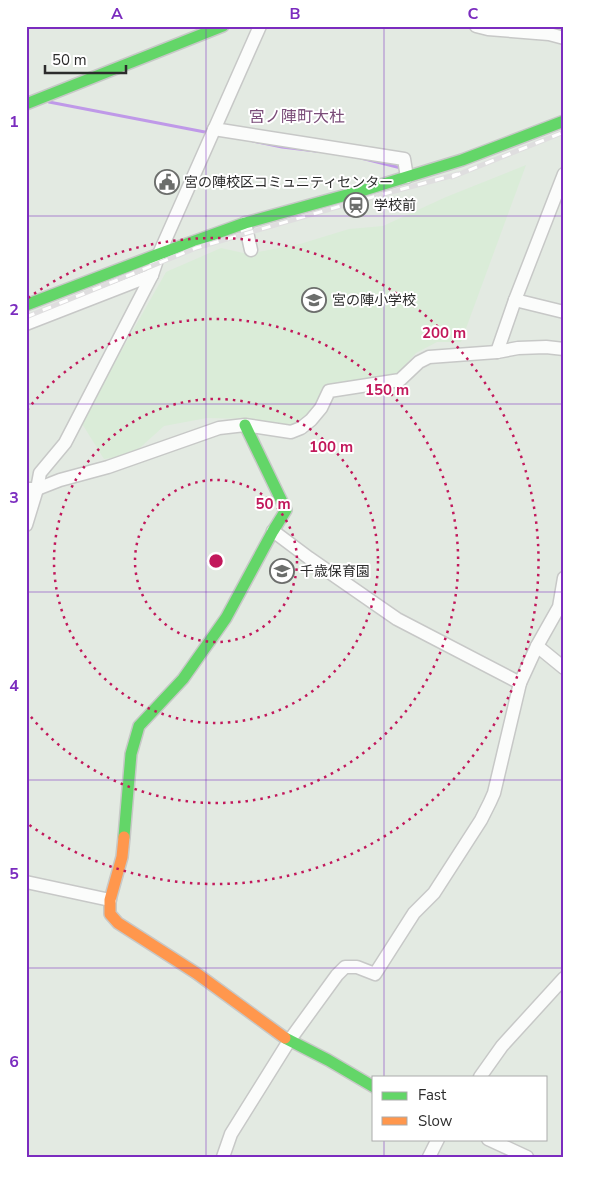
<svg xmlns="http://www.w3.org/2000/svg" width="590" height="1183" viewBox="0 0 590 1183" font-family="'Nunito Sans','Noto Sans JP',sans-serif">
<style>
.education{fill:#daecd8}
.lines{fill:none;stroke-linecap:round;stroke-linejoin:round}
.stream{stroke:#bf99e8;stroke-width:3}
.street-casing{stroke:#c7c8c7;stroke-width:15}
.fast-casing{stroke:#c7c8c7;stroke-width:14}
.slow-casing{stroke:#c7c8c7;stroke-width:14}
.street{stroke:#fbfcfb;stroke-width:12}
.fast{stroke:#63d668;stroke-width:11}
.slow{stroke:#ff974d;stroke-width:11}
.rail-casing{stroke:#dfdedf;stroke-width:5}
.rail{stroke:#fff;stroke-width:3;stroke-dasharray:9;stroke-linecap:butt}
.grid{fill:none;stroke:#7b2cbf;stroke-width:1;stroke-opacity:0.55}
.ring{fill:none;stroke:#c2185b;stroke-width:2.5;stroke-dasharray:2.5 5}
.labels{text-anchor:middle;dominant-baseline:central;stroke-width:4;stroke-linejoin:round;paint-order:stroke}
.poi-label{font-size:14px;fill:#2c2c2c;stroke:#fff;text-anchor:start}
.quarter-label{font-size:16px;fill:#7b4d79;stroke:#fff}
.centre{fill:#c2185b;stroke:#fff;stroke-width:2.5}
.ring-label{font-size:15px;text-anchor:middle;font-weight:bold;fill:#c2185b;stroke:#fff;stroke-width:4;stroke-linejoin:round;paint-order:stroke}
.neatline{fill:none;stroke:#7b2cbf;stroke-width:2}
.grid-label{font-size:16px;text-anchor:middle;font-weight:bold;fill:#7b2cbf}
</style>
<rect width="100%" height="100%" fill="#e3eae2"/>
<!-- education -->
<path class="education" d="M526 165 461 342H437L416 353 398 373 373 379 324 385 315 407 300 423 289 428 248 419 207 418 164 426 132 455 104 459 81 422 166 272 221 248 248 254 300 244 349 229 383 226 446 197Z"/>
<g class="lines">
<!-- stream -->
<g class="stream">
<path d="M49 102 210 133"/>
<path d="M253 141 282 147 316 151"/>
<path d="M361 158 401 168"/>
</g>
<defs>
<g id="street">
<path d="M476 26 488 29 549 34 564 38"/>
<path d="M214 129 404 159 407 177"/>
<path d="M245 223 251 250"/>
<path d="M515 300 564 312"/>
<path d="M26 324 152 275"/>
<path d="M497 352 515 300 564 174"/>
<path d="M26 489H37L60 480 108 467 219 428 245 425 291 432 301 428 311 420 321 408 329 391 400 380 419 362 429 357 497 352 518 348 546 347 564 349"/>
<path d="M26 525 37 489 40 473 65 443 152 275 159 254 260 26"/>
<path d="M273 531 309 558 397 619 520 683"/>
<path d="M537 646 564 668"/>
<path d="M26 882 110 900"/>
<path d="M480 1077 502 1046 564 978"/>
<path d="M488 1139 527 1157"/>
<path d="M223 1157 231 1134 289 1041 337 975 345 967H357L375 974 414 913 434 893 481 820 490 802 494 793 520 683 537 646 559 607 564 578"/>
<path d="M429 1157 438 1139"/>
</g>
<g id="fast">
<path d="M26 104 223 26"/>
<path d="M26 305 159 254 245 223 361 191 462 160 564 121"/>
<path d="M124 837 131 754 139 726 183 679 226 618 273 531 286 510 245 425"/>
<path d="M285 1038 328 1060 374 1087"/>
</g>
<path id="slow" d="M124 837 122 857 110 900V914L118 923 196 973 285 1038"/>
</defs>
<!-- street casing -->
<use href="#street" class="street-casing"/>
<!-- fast casing -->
<use href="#fast" class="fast-casing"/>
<!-- slow casing -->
<use href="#slow" class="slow-casing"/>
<!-- street -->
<use href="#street" class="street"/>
<!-- fast -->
<use href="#fast" class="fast"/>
<!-- slow -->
<use href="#slow" class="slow"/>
<defs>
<g id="rail">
<path d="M452 177 564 132"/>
<path d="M26 317 196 248 358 201 458 174"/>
</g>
</defs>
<!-- rail casing -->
<use href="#rail" class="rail-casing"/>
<!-- rail -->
<use href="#rail" class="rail"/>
</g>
<!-- grid -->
<path class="grid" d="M206 26V1157M384 26V1077M26 216H564M26 404H564M26 592H564M26 780H564M26 968H564M384 1139V1157"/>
<!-- distance rings -->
<g class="ring">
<circle cx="216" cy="561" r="81"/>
<circle cx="216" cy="561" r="162"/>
<path d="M27 410A242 242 0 1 1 27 712"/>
<path d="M28 298A323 323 0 1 1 28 824"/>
</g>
<!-- icons -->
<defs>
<symbol id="civic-ring" viewBox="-11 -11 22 22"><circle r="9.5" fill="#fff" stroke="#6c6e6c" stroke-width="1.5"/><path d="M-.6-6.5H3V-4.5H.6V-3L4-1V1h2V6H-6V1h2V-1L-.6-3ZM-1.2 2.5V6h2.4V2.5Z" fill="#6c6e6c"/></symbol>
<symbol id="station-ring" viewBox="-11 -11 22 22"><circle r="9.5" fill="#fff" stroke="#6c6e6c" stroke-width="1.5"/><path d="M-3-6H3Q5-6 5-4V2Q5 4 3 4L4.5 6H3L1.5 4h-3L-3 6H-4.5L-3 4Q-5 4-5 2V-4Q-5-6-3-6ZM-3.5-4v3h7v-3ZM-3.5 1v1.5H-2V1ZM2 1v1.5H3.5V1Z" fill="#6c6e6c"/></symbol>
<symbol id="school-ring" viewBox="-11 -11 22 22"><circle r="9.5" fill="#fff" stroke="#6c6e6c" stroke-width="1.5"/><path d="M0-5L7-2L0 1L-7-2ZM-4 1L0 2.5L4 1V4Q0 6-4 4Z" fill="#6c6e6c"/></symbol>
</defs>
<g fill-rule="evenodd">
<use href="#civic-ring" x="153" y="168" width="28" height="28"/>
<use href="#station-ring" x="342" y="191" width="28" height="28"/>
<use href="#school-ring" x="300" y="286" width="28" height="28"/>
<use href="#school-ring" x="268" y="557" width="28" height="28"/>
</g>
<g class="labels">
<!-- poi labels -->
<g class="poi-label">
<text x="184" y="182">宮の陣校区コミュニティセンター</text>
<text x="374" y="205">学校前</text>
<text x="332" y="300">宮の陣小学校</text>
<text x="300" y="571">千歳保育園</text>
</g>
<!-- quarter labels -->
<g class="quarter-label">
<text x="297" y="117">宮ノ陣町大杜</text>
</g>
</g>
<circle cx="216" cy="561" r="8" class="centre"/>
<g class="ring-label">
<text x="444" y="338">200 m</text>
<text x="387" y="395">150 m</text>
<text x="331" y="452">100 m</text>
<text x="273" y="509">50 m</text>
</g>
<!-- border -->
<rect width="590" height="1183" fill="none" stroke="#ffffff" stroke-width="55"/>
<!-- legend -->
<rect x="372" y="1076" width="175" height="65" fill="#ffffff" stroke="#ababab"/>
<rect x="382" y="1092" width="25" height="8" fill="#63d668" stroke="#ababab"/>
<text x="418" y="1100" font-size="15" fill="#2c2c2c">Fast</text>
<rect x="382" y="1117" width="25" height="8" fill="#ff974d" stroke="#ababab"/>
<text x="418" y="1126" font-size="15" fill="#2c2c2c">Slow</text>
<!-- scale -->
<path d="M45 65v8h81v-8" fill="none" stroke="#2c2c2c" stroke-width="2.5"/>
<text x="52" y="65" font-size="15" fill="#2c2c2c" stroke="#ffffff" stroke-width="4" paint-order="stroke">50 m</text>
<rect x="28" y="28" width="534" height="1128" class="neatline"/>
<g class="grid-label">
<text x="117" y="19">A</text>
<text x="295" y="19">B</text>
<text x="473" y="19">C</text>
<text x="14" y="127">1</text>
<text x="14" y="315">2</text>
<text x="14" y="503">3</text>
<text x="14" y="691">4</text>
<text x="14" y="879">5</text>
<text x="14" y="1067">6</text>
</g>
</svg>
